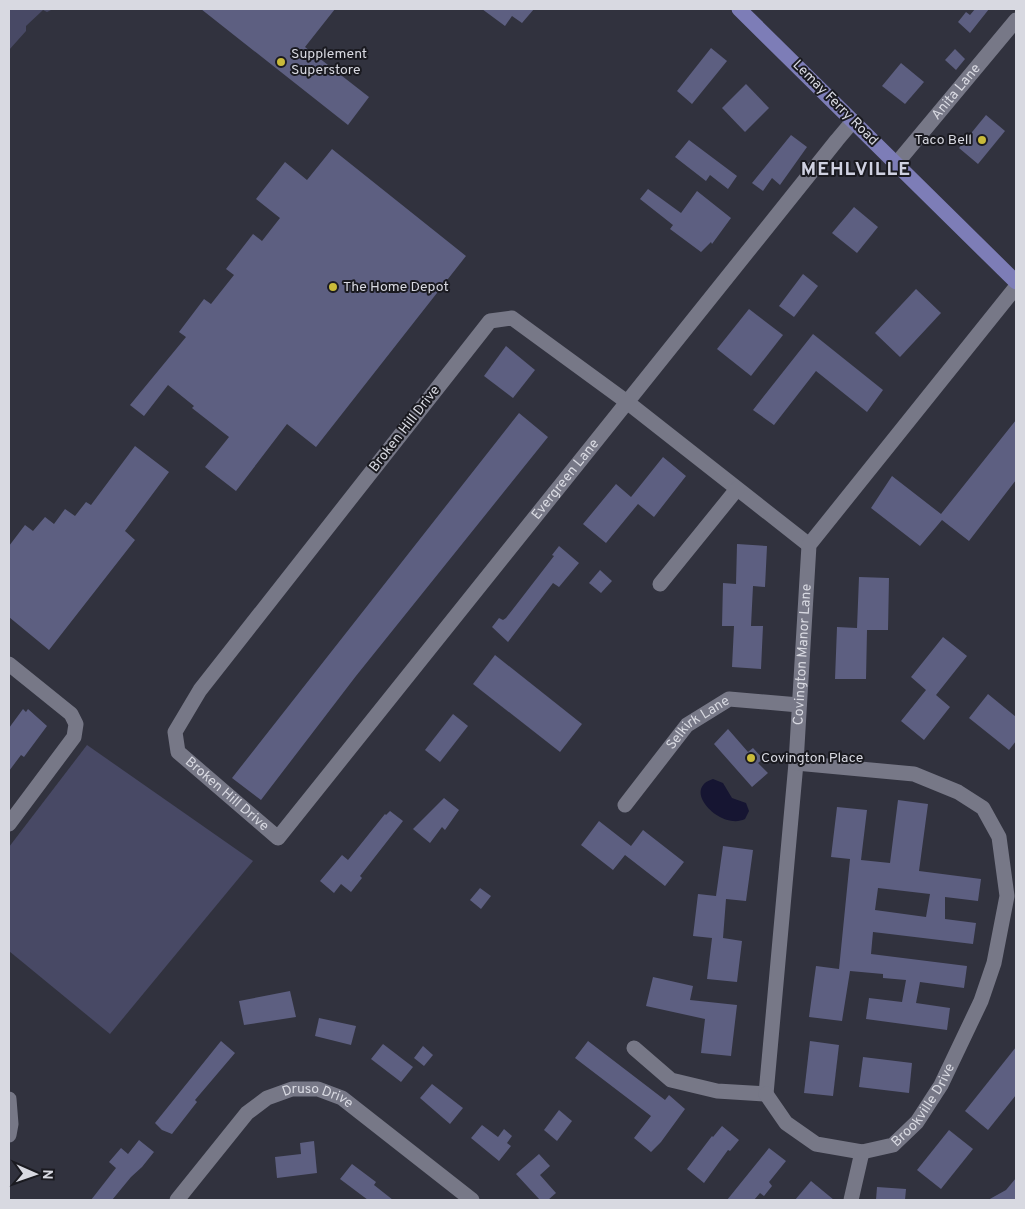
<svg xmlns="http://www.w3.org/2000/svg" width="1025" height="1209" viewBox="0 0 1025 1209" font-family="Overpass,sans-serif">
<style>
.green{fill:#484965}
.water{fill:#161532}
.building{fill:#5d5f81;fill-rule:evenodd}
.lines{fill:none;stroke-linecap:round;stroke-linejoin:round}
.minor{stroke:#777887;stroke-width:15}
.major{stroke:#7d7db7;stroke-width:15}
.poi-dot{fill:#c9ba3a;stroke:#1a1a20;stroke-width:2}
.labels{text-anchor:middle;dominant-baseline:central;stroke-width:4;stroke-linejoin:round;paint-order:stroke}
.poi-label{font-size:14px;fill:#d8d9e1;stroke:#1a1a20;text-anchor:start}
.street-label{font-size:14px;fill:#d8d9e1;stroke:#1a1a20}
.district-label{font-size:19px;font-weight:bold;letter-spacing:1px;fill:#cfd1e1;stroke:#1a1a20}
</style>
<rect width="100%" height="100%" fill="#31323e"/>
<!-- green -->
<g class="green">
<path d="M9 9H53L47 12 43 10 26 26V31L9 50Z"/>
<path d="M87 745 253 861 110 1034 9 951V847Z"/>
</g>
<!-- water -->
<path class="water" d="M713 779 723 783 732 798 746 803 749 811 745 819C721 831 680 789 713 779Z"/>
<!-- building -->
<g class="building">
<path d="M201 9H335L305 47 369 97 348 125Z"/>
<path d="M482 9H534L522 23 512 16 505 26Z"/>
<path d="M975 9H989L970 33 958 22 966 12 970 15Z"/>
<path d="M711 48 727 61 692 104 677 91Z"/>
<path d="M955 49 965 59 956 70 945 60Z"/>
<path d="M901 63 924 82 905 104 882 86Z"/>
<path d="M746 84 769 108 745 132 722 108Z"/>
<path d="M986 115 1005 131 978 164 959 148Z"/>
<path d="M791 135 807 147 780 185 772 178 763 191 752 183Z"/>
<path d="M689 140 737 176 728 189 710 175 706 181 675 157Z"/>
<path d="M332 149 466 256 316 447 287 424 236 491 205 467 229 437 192 408 194 406 168 385 144 416 130 405 186 337 179 332 204 299 211 304 234 275 226 269 253 234 262 241 280 218 256 199 285 162 307 180Z"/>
<path d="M648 189 681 213 697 191 731 218 712 244 711 242 701 252 670 229 673 225 640 199Z"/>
<path d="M854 207 878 227 857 253 832 233Z"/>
<path d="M803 274 818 286 794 317 779 306Z"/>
<path d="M916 289 941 313 900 357 875 333Z"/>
<path d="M749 309 783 335 751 376 717 349Z"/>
<path d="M813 334 883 390 867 412 816 371 774 425 753 410Z"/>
<path d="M506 346 535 370 513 398 484 376Z"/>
<path d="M519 413 548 437 356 676 261 800 232 778Z"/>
<path d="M1016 420V480L969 541 942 520 920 546 871 508 892 476 941 514Z"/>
<path d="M135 446 169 472 125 531 135 540 49 650 9 617V546L25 525 33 531 45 517 54 524 65 509 75 516 86 502 91 505Z"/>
<path d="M663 457 686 476 654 517 638 504 606 543 583 524 616 484 631 497Z"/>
<path d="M737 544 767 546 765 587 753 586 751 626H763L761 669 732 667 734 626H722L723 583 736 584Z"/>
<path d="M559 546 579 563 559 587 553 583 508 642 492 627 499 618 503 620 506 618 520 600 554 556 552 555Z"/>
<path d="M600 570 612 581 601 593 589 583Z"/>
<path d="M859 577 889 578 888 630H867L866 679H835L837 627 857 628Z"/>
<path d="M943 637 967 656 936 695 950 707 924 740 901 721 926 690 911 677Z"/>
<path d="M495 655 582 724 560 752 473 684Z"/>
<path d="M988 694 1016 717V741L1009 750 969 718Z"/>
<path d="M23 709 26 712 28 709 47 726 24 757 21 755 9 771V728Z"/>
<path d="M453 714 468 726 440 762 425 750Z"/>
<path d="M728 729 748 752 753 748 763 759 758 763 768 773 752 787 714 744Z"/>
<path d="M444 798 459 810 445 830 442 827 430 843 413 829Z"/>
<path d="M898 800 928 804 919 871 981 879 978 901 945 897V919L976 923 973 944 873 932 871 954 967 966 964 988 920 982 916 1003 950 1008 947 1030 866 1019 869 998 902 1002 906 980 883 978V974L850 971 842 1021 809 1017 816 966 839 969 850 859 831 857 837 807 867 810 861 860 890 863ZM878 888 930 894 926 917 875 910Z"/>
<path d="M390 811 403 821 360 876 362 878 351 892 341 884 334 893 320 881 342 855 348 860 385 814 386 815Z"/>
<path d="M599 821 631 846 643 830 684 862 665 886 625 855 613 870 581 845Z"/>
<path d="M723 846 753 850 746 901 726 899 723 938 742 941 737 982 707 979 712 938 693 936 698 894 716 896Z"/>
<path d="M480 888 491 896 481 909 470 900Z"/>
<path d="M653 977 693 986 690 1000 737 1005 731 1056 701 1053 705 1019 646 1006Z"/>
<path d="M290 991 296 1017 244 1025 239 1001Z"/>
<path d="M319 1018 356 1026 351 1045 315 1036Z"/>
<path d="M221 1041 235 1053 195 1100 197 1102 172 1134 162 1130 155 1123Z"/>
<path d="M588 1041 665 1100 669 1095 685 1109 661 1142 651 1152 634 1138 651 1116 575 1058Z"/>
<path d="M810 1041 839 1045 833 1096 804 1093Z"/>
<path d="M383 1044 413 1067 401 1082 371 1059Z"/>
<path d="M423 1046 433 1055 424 1066 414 1058Z"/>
<path d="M1016 1047V1095L988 1130 965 1111Z"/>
<path d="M863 1057 912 1063 909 1093 859 1087Z"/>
<path d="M432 1084 463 1108 450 1124 420 1098Z"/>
<path d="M559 1110 572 1121 557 1141 544 1130Z"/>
<path d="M482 1125 498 1137 504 1129 512 1136 507 1143 511 1146 499 1161 471 1138Z"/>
<path d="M722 1126 739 1140 730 1151 728 1150 704 1183 687 1169 712 1136 713 1137Z"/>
<path d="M949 1130 973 1149 941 1189 917 1170Z"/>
<path d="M139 1140 154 1152 142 1167 131 1177 112 1200H91L116 1168 109 1162 121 1148 128 1154Z"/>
<path d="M314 1141 317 1173 277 1178 275 1157 301 1154 300 1143Z"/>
<path d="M769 1148 786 1161 769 1182 772 1186 764 1196 760 1193 754 1200H727Z"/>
<path d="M539 1154 550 1166 540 1175 556 1193 548 1200H540L516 1174Z"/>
<path d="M352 1164 376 1182 374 1185 393 1200H368L340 1179Z"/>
<path d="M1016 1178V1200H988L1006 1190Z"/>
<path d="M811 1181 834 1200H795Z"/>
<path d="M877 1187 906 1189 905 1200H876Z"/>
</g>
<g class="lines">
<!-- minor -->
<g class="minor">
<path id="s1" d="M896 164 1016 20"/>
<path id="s2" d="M809 545 627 402 512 318 490 321 200 690 175 732 178 752 278 838 837 140 853 121"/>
<path d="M660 584 737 489"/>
<path d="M9 664 71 714 76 724 74 737 9 824"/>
<path id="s3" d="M625 805 687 725 729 699 799 705"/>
<path d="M634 1048 671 1080 717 1091 766 1094"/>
<path id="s4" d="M766 1094 796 763 809 545 1016 287"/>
<path id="s5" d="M766 1094 786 1123 816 1144 862 1152 893 1145 917 1122 941 1085 981 1001 994 963 1007 896 999 837 983 808 958 792 914 774 796 763"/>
<path d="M9 1099 11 1124 9 1135"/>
<path id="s6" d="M177 1200 247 1113 267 1098 292 1089H318L342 1098 472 1200"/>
<path d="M851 1200 862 1152"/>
</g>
<!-- major -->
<path class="major" d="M739 9 1016 282"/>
</g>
<!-- markers -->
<g class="poi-dot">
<circle cx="281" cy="62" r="5"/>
<circle cx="982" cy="140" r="5"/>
<circle cx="333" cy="287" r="5"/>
<circle cx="751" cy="758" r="5"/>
</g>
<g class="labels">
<!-- poi labels -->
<g class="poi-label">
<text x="291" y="54">Supplement<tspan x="291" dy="16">Superstore</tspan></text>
<text x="972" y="140" text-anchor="end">Taco Bell</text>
<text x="343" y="287">The Home Depot</text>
<text x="761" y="758">Covington Place</text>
</g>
<!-- street labels -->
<g class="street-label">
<text stroke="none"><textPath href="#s1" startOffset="94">Anita Lane</textPath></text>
<text transform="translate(835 103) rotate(45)">Lemay Ferry Road</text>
<text transform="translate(405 429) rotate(-52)">Broken Hill Drive</text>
<text stroke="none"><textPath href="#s2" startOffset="1526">Evergreen Lane</textPath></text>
<text stroke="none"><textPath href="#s4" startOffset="441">Covington Manor Lane</textPath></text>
<text stroke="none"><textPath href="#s3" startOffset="111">Selkirk Lane</textPath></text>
<text stroke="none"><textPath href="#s2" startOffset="999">Broken Hill Drive</textPath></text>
<text stroke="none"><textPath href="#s6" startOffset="190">Druso Drive</textPath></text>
<text stroke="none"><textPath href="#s5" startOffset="201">Brookville Drive</textPath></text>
</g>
<!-- district labels -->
<g class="district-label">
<text x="856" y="170">MEHLVILLE</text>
</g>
</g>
<!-- border -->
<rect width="1025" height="1209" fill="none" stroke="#d8d9e1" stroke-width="20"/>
<!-- north arrow -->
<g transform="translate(35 1174) rotate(92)" stroke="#1a1a20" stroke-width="4" paint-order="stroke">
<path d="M0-4L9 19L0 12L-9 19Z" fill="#d8d9e1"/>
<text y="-8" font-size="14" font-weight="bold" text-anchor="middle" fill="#d8d9e1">N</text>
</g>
</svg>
